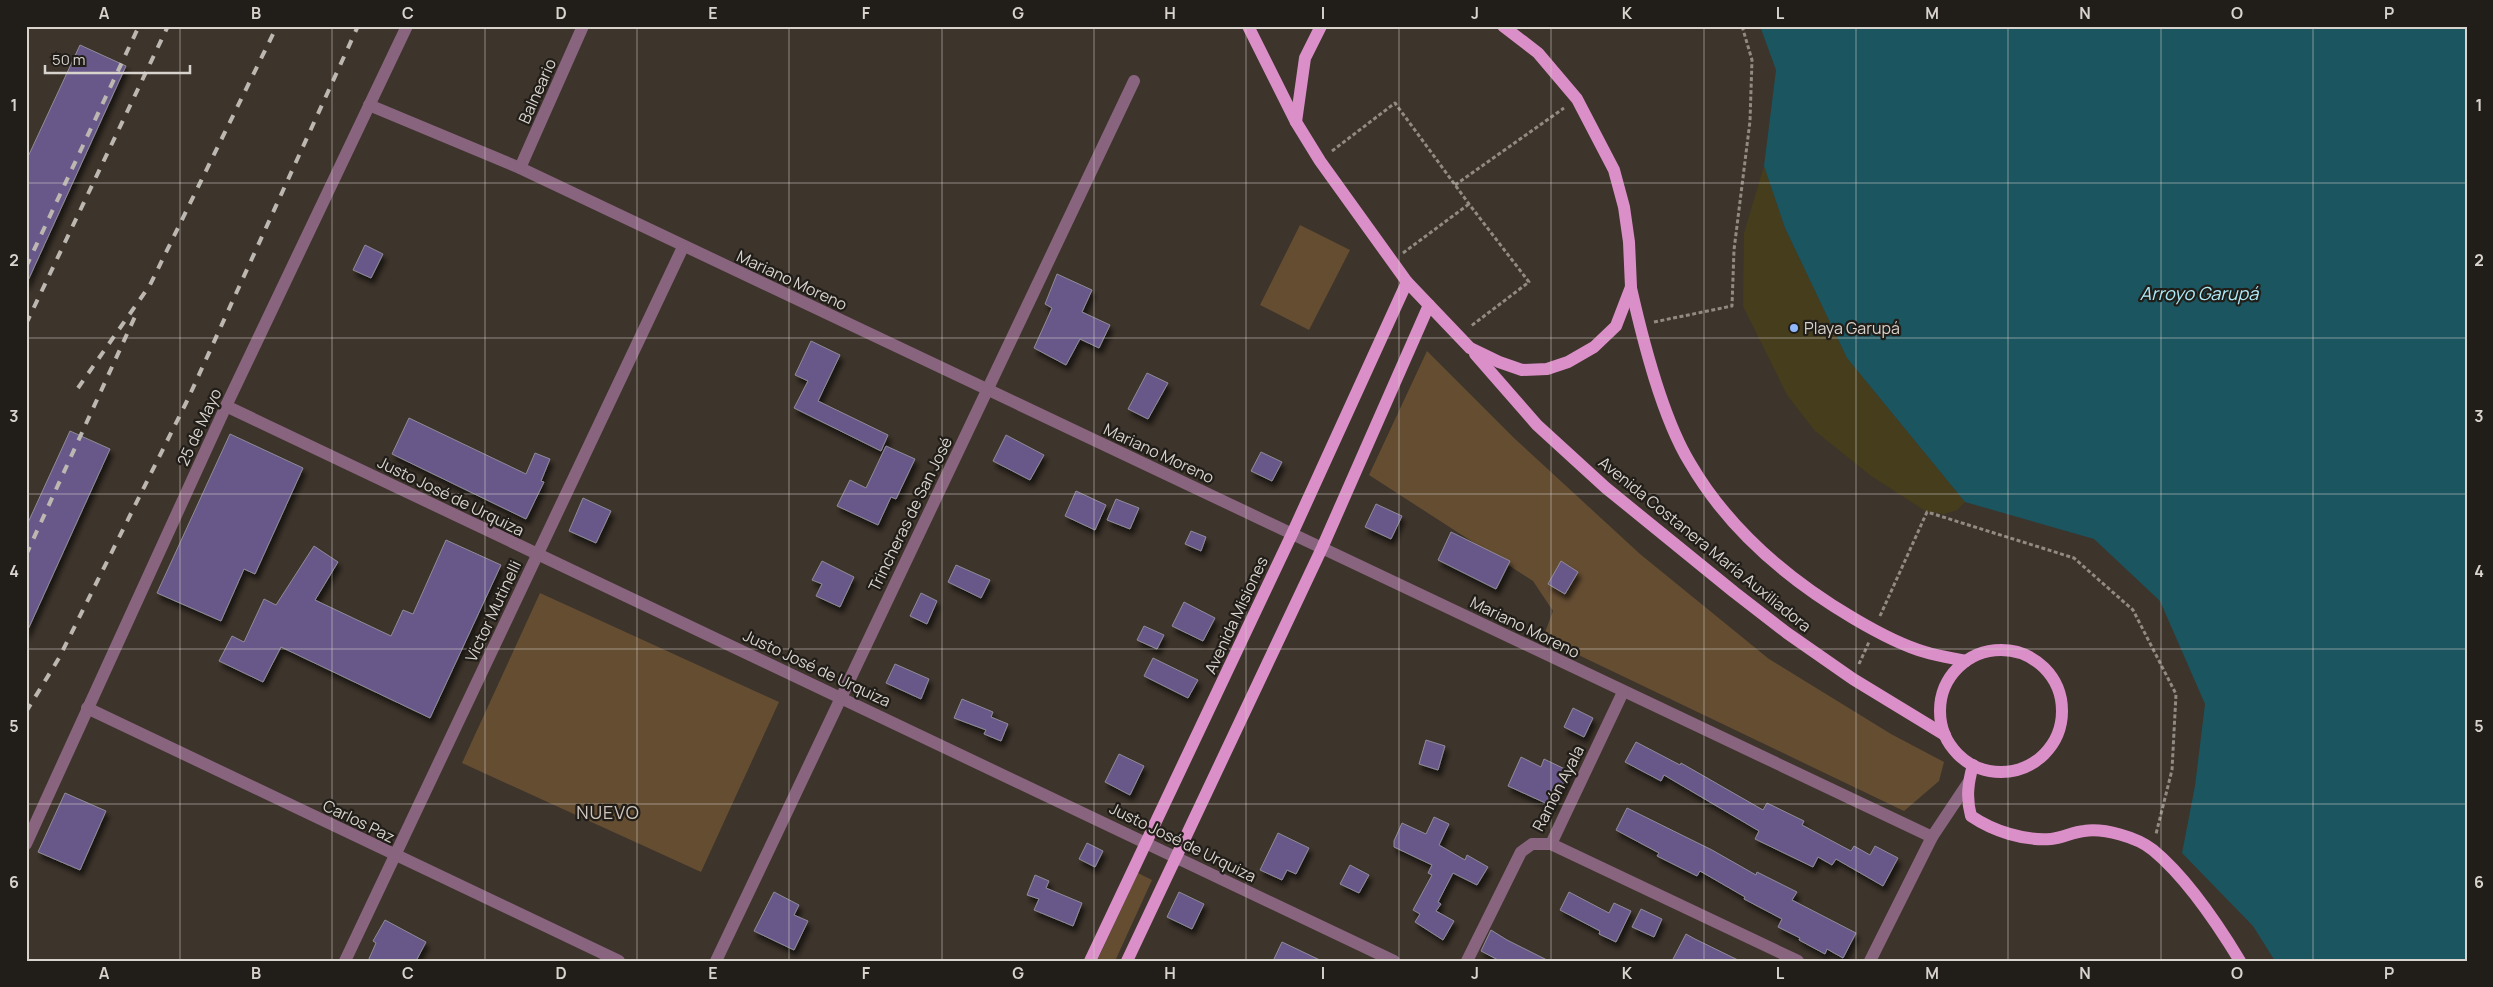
<svg xmlns="http://www.w3.org/2000/svg" width="2493" height="987" viewBox="0 0 2493 987" font-family="Manrope,sans-serif">
<style>
.green{fill:#654d32}
.sand{fill:#463d1d}
.water{fill:#1a5560}
.building{fill:#685989;stroke:#8f8b99;filter:url(#shadow)}
.lines{fill:none;stroke-linecap:round;stroke-linejoin:round}
.path{stroke:#918b83;stroke-width:3;stroke-dasharray:4 2.5;stroke-linecap:butt}
.minor{stroke:#89647f;stroke-width:12}
.major{stroke:#db8fc8;stroke-width:12}
.rail{stroke:#bcb7b0;stroke-width:4;stroke-dasharray:9 9;stroke-linecap:butt}
.grid{fill:none;stroke:#d8d3cd;stroke-width:1;stroke-opacity:0.55}
.poi-dot{fill:#90b8fd;stroke:#211d18;stroke-width:2}
.labels{text-anchor:middle;dominant-baseline:central;stroke-width:4.5;stroke-linejoin:round;paint-order:stroke}
.street-label{font-size:16px;fill:#d8d3cd;stroke:#211d18}
.poi-label{font-size:16px;fill:#d8d3cd;stroke:#211d18;text-anchor:start}
.water-label{font-size:18px;font-style:italic;fill:#aeebf9;stroke:#211d18}
.neighbourhood-label{font-size:18px;letter-spacing:1px;fill:#d0c5ba;stroke:#211d18}
.neatline{fill:none;stroke:#d8d3cd;stroke-width:2}
.grid-label{font-size:16px;text-anchor:middle;font-weight:bold;fill:#d8d3cd}
</style>
<defs>
<filter id="shadow"><feDropShadow dx="3" dy="5.5" stdDeviation="2.5" flood-color="#0009"/></filter>
</defs>
<rect width="100%" height="100%" fill="#3d342b"/>
<!-- green -->
<g class="green">
<path d="M1300 225 1350 250 1309 330 1260 305Z"/>
<path d="M1427 351 1514 438 1640 554 1769 659 1891 734 1944 762 1939 781 1904 811 1543 638 1553 611 1533 581 1369 475Z"/>
<path d="M540 593 779 702 701 872 462 763Z"/>
<path d="M1138 873 1152 880 1115 961H1097Z"/>
</g>
<!-- sand -->
<path class="sand" d="M1764 166 1785 228 1847 358 1965 502 1957 510 1944 514 1927 512 1871 476 1815 431 1787 395 1743 306 1744 233Z"/>
<!-- water -->
<path class="water" d="M1760 26H2467V961H2275L2253 926 2182 853 2195 786 2205 704 2160 601 2094 539 1965 502 1847 358 1785 228 1764 166 1776 70Z"/>
<!-- building -->
<g class="building">
<path d="M80 45 126 66 26 285V161Z"/>
<path d="M365 245 383 254 371 278 353 270Z"/>
<path d="M1057 274 1092 290 1082 312 1110 325 1099 348 1080 339 1066 365 1034 348 1052 308 1045 304Z"/>
<path d="M811 341 840 355 818 401 888 435 881 451 794 408 808 381 795 375Z"/>
<path d="M1147 373 1168 383 1148 419 1128 409Z"/>
<path d="M409 418 526 474 535 453 550 459 541 481 544 482 526 519 392 454Z"/>
<path d="M70 431 110 449 26 634V527Z"/>
<path d="M230 434 303 468 255 574 244 569 221 621 157 593Z"/>
<path d="M1006 435 1044 455 1030 480 993 461Z"/>
<path d="M886 446 915 459 896 499 891 497 878 525 837 506 850 480 866 488Z"/>
<path d="M1261 452 1282 462 1272 481 1251 471Z"/>
<path d="M1076 491 1106 505 1095 530 1065 516Z"/>
<path d="M583 498 611 511 596 543 569 531Z"/>
<path d="M1116 499 1139 508 1130 529 1107 520Z"/>
<path d="M1376 504 1402 516 1391 539 1365 527Z"/>
<path d="M1191 531 1206 537 1201 551 1185 544Z"/>
<path d="M1451 532 1510 561 1496 589 1438 560Z"/>
<path d="M446 540 501 565 430 718 281 647 263 682 219 661 232 636 244 642 264 599 276 605 314 546 338 562 315 600 391 636 403 610 413 614Z"/>
<path d="M822 561 854 577 840 607 816 596 822 584 812 580Z"/>
<path d="M1561 561 1578 572 1565 594 1548 584Z"/>
<path d="M956 565 990 580 981 598 948 582Z"/>
<path d="M921 593 937 601 927 624 910 616Z"/>
<path d="M1184 602 1215 618 1203 641 1172 626Z"/>
<path d="M1144 626 1164 635 1157 649 1137 640Z"/>
<path d="M1153 658 1198 680 1188 698 1144 676Z"/>
<path d="M895 664 929 679 921 699 886 683Z"/>
<path d="M962 699 993 712 991 717 1008 724 1001 741 984 734 986 730 954 718Z"/>
<path d="M1573 708 1593 718 1584 737 1564 727Z"/>
<path d="M1426 740 1445 746 1438 770 1419 764Z"/>
<path d="M1636 742 1680 765 1681 763 1763 810 1767 803 1804 821 1802 825 1851 851 1854 846 1870 855 1875 846 1898 858 1883 886 1836 859 1832 865 1818 857 1813 867 1755 839 1759 831 1664 775 1661 781 1625 762Z"/>
<path d="M1119 754 1144 766 1130 795 1105 782Z"/>
<path d="M1521 757 1541 767 1544 759 1569 771 1552 806 1508 786Z"/>
<path d="M65 793 106 811 80 870 38 852Z"/>
<path d="M1627 808 1712 850 1756 875 1757 872 1797 892 1792 900 1856 933 1843 958 1827 949 1825 954 1799 940 1800 938 1778 927 1782 919 1744 899 1745 897 1700 871 1697 876 1657 856 1659 853 1616 830Z"/>
<path d="M1434 817 1449 824 1439 845 1465 860 1467 855 1488 867 1477 885 1453 873 1438 902 1441 904 1436 911 1454 921 1443 940 1415 922 1420 914 1413 910 1432 875 1428 873 1432 865 1394 847V841L1402 823 1426 834Z"/>
<path d="M1278 833 1309 848 1296 874 1287 870 1282 880 1260 870Z"/>
<path d="M1087 843 1103 851 1095 867 1079 859Z"/>
<path d="M1350 865 1369 875 1359 893 1340 884Z"/>
<path d="M1035 875 1049 881 1046 888 1082 903 1073 926 1034 910 1039 899 1027 895Z"/>
<path d="M774 892 799 905 794 915 808 921 794 950 754 931Z"/>
<path d="M1179 892 1204 904 1192 929 1167 917Z"/>
<path d="M1569 892 1609 913 1614 903 1631 911 1616 942 1599 934 1600 931 1560 910Z"/>
<path d="M1641 909 1662 919 1654 937 1632 927Z"/>
<path d="M385 920 426 942 416 961H368L376 943 373 941Z"/>
<path d="M1491 930 1507 940 1549 961H1500L1481 951Z"/>
<path d="M1686 934 1695 939 1740 961H1672Z"/>
<path d="M1282 942 1322 961H1273Z"/>
</g>
<g class="lines">
<!-- path -->
<g class="path">
<path d="M1332 151 1395 103 1469 204 1529 282 1471 326"/>
<path d="M1455 185 1564 108"/>
<path d="M1403 253 1469 204"/>
<path d="M1654 322 1732 306 1734 250 1750 121 1752 60 1742 26"/>
<path d="M1880 616 1927 512 2074 558 2133 610 2176 694 2172 770 2156 834"/>
<path d="M1859 664 1869 642"/>
</g>
<!-- minor -->
<g class="minor">
<path d="M369 105 520 168 1932 837"/>
<path d="M520 168 583 26"/>
<path d="M226 406 1394 961"/>
<path d="M87 708 619 961"/>
<path d="M26 844 226 406 407 26"/>
<path d="M1551 844 1798 961"/>
<path d="M345 961 683 247"/>
<path d="M716 961 1134 81"/>
<path d="M1467 961 1521 852 1532 844H1551L1623 692"/>
<path d="M1870 961 1932 837 1968 783"/>
</g>
<!-- major -->
<g class="major">
<path d="M1248 26 1296 122 1320 161 1407 282 1470 348 1499 362 1522 370 1547 369 1568 362 1594 347 1616 326 1631 287 1629 242 1624 207 1614 170 1577 99 1538 53 1503 26"/>
<path d="M1296 122 1305 58 1321 26"/>
<path d="M1631 288C1643 341 1662 417 1690 463 1729 530 1787 579 1853 618 1875 631 1900 645 1925 652 1938 656 1952 658 1966 661"/>
<path d="M1475 354 1537 425 1606 488 1734 592 1787 633 1853 679 1945 735"/>
<circle cx="2001" cy="711" r="61"/>
<path d="M1973 765C1968 783 1966 798 1971 816 1993 831 2024 841 2051 839 2062 838 2073 832 2084 831 2104 828 2137 837 2153 850 2187 878 2217 923 2240 961"/>
<path d="M1090 961 1292 534 1407 282"/>
<path d="M1127 961 1322 548 1429 305"/>
</g>
<!-- rail -->
<g class="rail">
<path d="M26 267 139 26"/>
<path d="M26 324 168 26"/>
<path d="M78 388 150 285 277 26"/>
<path d="M26 555 138 310"/>
<path d="M26 712 59 658 187 401 358 26"/>
</g>
</g>
<!-- grid -->
<path class="grid" d="M180 26V961M332 26V961M485 26V961M637 26V961M789 26V961M942 26V961M1094 26V961M1246 26V961M1399 26V961M1551 26V961M1704 26V961M1856 26V961M2008 26V961M2161 26V961M2313 26V961M26 183H2467M26 338H2467M26 494H2467M26 649H2467M26 804H2467"/>
<!-- markers -->
<circle class="poi-dot" cx="1794" cy="328" r="5"/>
<g class="labels">
<!-- street labels -->
<g class="street-label">
<text transform="translate(537 91) rotate(-66)">Balneario</text>
<text transform="translate(792 280) rotate(25)">Mariano Moreno</text>
<text transform="translate(199 427) rotate(-65)">25 de Mayo</text>
<text transform="translate(1159 453) rotate(25)">Mariano Moreno</text>
<text transform="translate(451 496) rotate(26)">Justo José de Urquiza</text>
<text transform="translate(910 514) rotate(-64)">Trincheras de San José</text>
<text transform="translate(1705 544) rotate(39)">Avenida Costanera María Auxiliadora</text>
<text transform="translate(493 611) rotate(-65)">Victor Mutinelli</text>
<text transform="translate(1236 615) rotate(-65)">Avenida Misiones</text>
<text transform="translate(1525 627) rotate(26)">Mariano Moreno</text>
<text transform="translate(817 668) rotate(25)">Justo José de Urquiza</text>
<text transform="translate(1558 788) rotate(-63)">Ramón Ayala</text>
<text transform="translate(359 821) rotate(26)">Carlos Paz</text>
<text transform="translate(1183 842) rotate(26)">Justo José de Urquiza</text>
</g>
<!-- poi labels -->
<g class="poi-label">
<text x="1804" y="328">Playa Garupá</text>
</g>
<!-- water labels -->
<g class="water-label">
<text x="2199" y="293">Arroyo Garupá</text>
</g>
<!-- neighbourhood labels -->
<g class="neighbourhood-label">
<text x="608" y="812">NUEVO</text>
</g>
</g>
<!-- border -->
<rect width="2493" height="987" fill="none" stroke="#211d18" stroke-width="55"/>
<!-- scale -->
<path d="M45 65v8h145v-8" fill="none" stroke="#d8d3cd" stroke-width="2.5"/>
<text x="52" y="65" font-size="15" fill="#d8d3cd" stroke="#211d18" stroke-width="4" paint-order="stroke">50 m</text>
<rect x="28" y="28" width="2438" height="932" class="neatline"/>
<g class="grid-label">
<text x="104" y="19">A</text>
<text x="256" y="19">B</text>
<text x="408" y="19">C</text>
<text x="561" y="19">D</text>
<text x="713" y="19">E</text>
<text x="866" y="19">F</text>
<text x="1018" y="19">G</text>
<text x="1170" y="19">H</text>
<text x="1323" y="19">I</text>
<text x="1475" y="19">J</text>
<text x="1627" y="19">K</text>
<text x="1780" y="19">L</text>
<text x="1932" y="19">M</text>
<text x="2085" y="19">N</text>
<text x="2237" y="19">O</text>
<text x="2389" y="19">P</text>
<text x="14" y="111">1</text>
<text x="2479" y="111">1</text>
<text x="14" y="266">2</text>
<text x="2479" y="266">2</text>
<text x="14" y="422">3</text>
<text x="2479" y="422">3</text>
<text x="14" y="577">4</text>
<text x="2479" y="577">4</text>
<text x="14" y="732">5</text>
<text x="2479" y="732">5</text>
<text x="14" y="888">6</text>
<text x="2479" y="888">6</text>
<text x="104" y="979">A</text>
<text x="256" y="979">B</text>
<text x="408" y="979">C</text>
<text x="561" y="979">D</text>
<text x="713" y="979">E</text>
<text x="866" y="979">F</text>
<text x="1018" y="979">G</text>
<text x="1170" y="979">H</text>
<text x="1323" y="979">I</text>
<text x="1475" y="979">J</text>
<text x="1627" y="979">K</text>
<text x="1780" y="979">L</text>
<text x="1932" y="979">M</text>
<text x="2085" y="979">N</text>
<text x="2237" y="979">O</text>
<text x="2389" y="979">P</text>
</g>
</svg>
